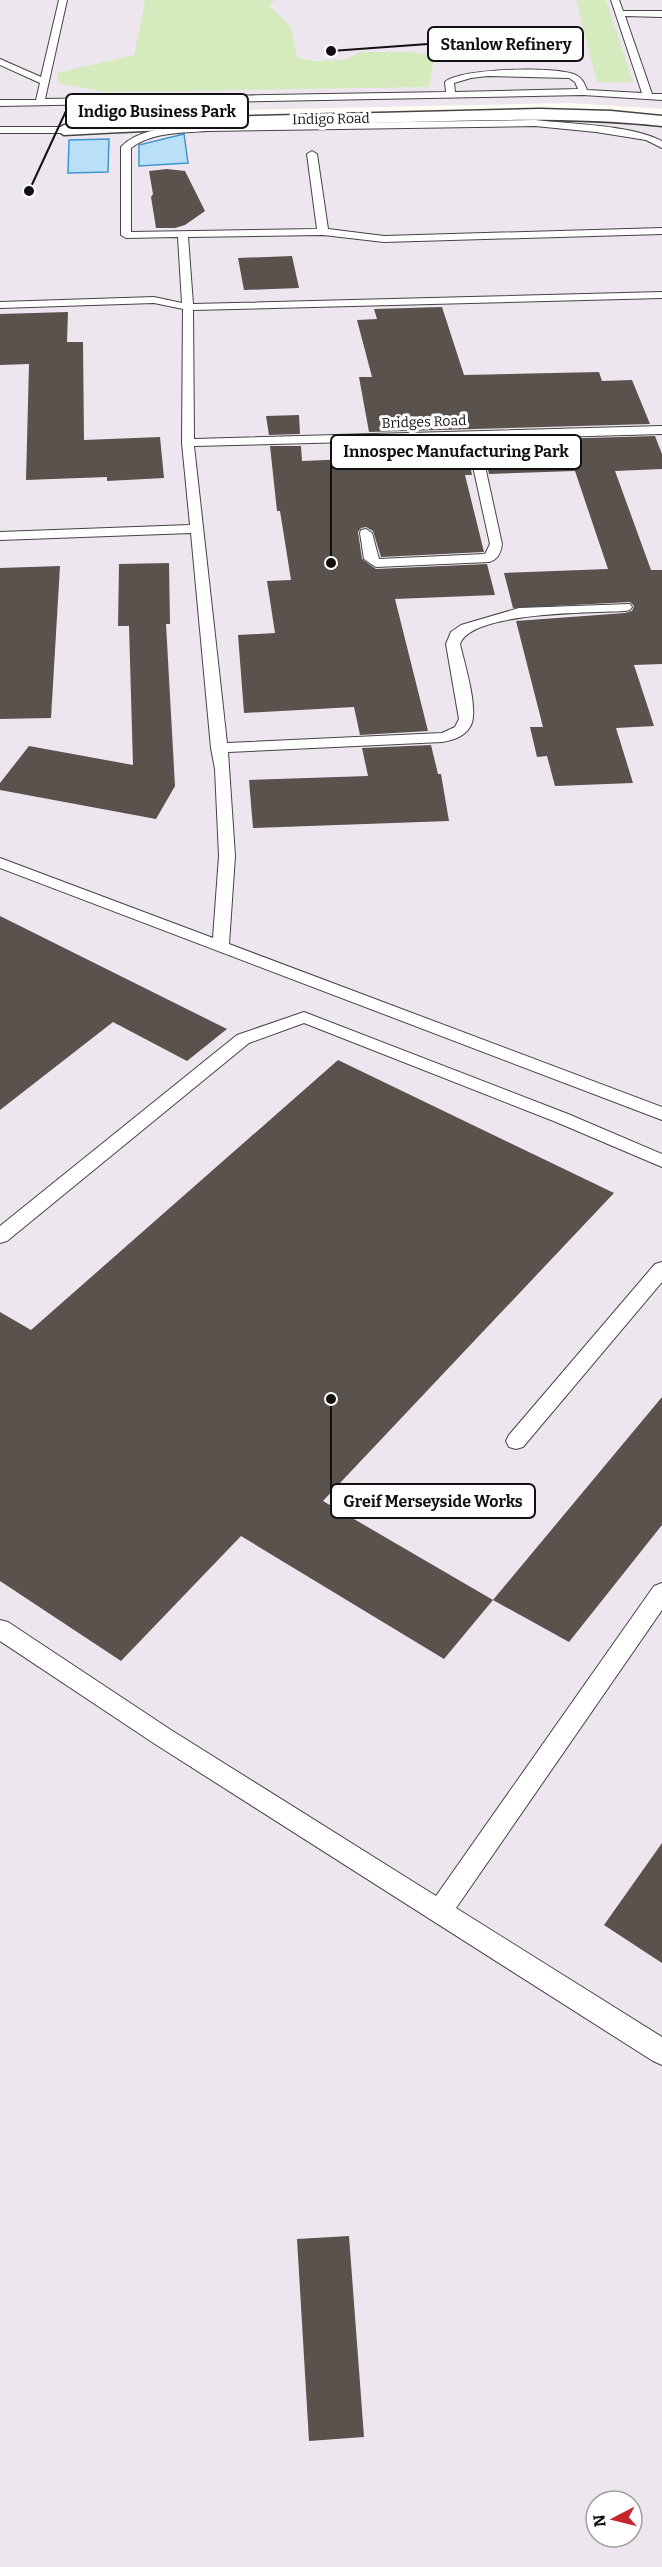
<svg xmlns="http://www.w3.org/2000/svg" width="662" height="2567" viewBox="0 0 662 2567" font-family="Bitter,serif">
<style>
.industrial{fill:#eee6ef;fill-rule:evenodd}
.green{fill:#d5ebbd}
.water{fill:#b9e0f7;stroke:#3f96cf;stroke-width:1.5}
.building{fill:#5a524d}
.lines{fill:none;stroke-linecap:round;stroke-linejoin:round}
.service-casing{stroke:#444;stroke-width:2}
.minor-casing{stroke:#444;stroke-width:3}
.service{fill:#fff;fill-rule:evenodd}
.minor{fill:#fff;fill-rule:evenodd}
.labels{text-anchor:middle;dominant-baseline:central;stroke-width:6;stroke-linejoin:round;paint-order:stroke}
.far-street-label{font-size:14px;fill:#111;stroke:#fff}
.leader{fill:none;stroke:#111;stroke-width:2}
.callout-dot{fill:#111;stroke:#fff;stroke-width:2}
.callout{fill:#fff;stroke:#111;stroke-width:2}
.callout-label{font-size:16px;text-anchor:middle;font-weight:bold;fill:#111}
</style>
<rect width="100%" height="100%" fill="#fffdf5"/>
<!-- industrial -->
<path class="industrial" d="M0 0H662V109L570 103 62 114 61 134 277 124 556 118 662 126V2567H0ZM596 2501H632V2537H596Z"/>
<!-- green -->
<g class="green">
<path d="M141 0H275L269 5 291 27 297 58 315 61 344 60 361 52H406L435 55 429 87 106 92 58 83 57 73 134 55 145 2Z"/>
<path d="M576 0H606L633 82H597Z"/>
</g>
<!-- water -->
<g class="water">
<path d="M184 134 188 163 139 166V145Z"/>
<path d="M109 139 108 172 68 173 69 140Z"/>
</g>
<!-- building -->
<g class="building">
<path d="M167 169 185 171 205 211 185 225 175 228H156L151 197 153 194 149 171Z"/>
<path d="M292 256 299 288 244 290 238 258Z"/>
<path d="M442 307 464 375 599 372 602 381 632 380 650 424 369 432 359 377H372L357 320 377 319 374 309Z"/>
<path d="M68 312 67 342H83L84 440 160 437 164 478 107 481V477L26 480 29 364 0 365V314Z"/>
<path d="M299 415 300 434 269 435 266 416Z"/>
<path d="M655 436 662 454V469L615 471 651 570H662V664L634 665 654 726 616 728 633 783 555 786 547 756 537 757 530 727H543L516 621 625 613 632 611 634 606 630 602 513 608 504 573 608 569 575 471 489 474 482 441Z"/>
<path d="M465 441 472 475H465L484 552 381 557 373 531 366 527 361 528 358 532 362 559 376 569 487 564 495 595 395 599 428 731 360 735 354 707 244 713 238 635 275 633 267 581 291 580 280 511H277L270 446H301L302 461 374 458 371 444Z"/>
<path d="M169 563 170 624H166L175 786 156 819 0 790V783L29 746 133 765 129 626H118L119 564Z"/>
<path d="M60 566 51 718 0 719V568Z"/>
<path d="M431 745 438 774H441L449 821 253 828 249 780 368 776 362 748Z"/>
<path d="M0 916 227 1029 187 1061 113 1022 0 1110Z"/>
<path d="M338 1060 614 1193 323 1501 493 1600 444 1659 241 1536 121 1661 0 1581V1312L31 1330Z"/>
<path d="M662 1397V1525L569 1642 493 1600Z"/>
<path d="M662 1843V1963L604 1925Z"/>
<path d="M349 2236 364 2437 309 2441 297 2239Z"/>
</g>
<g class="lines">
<defs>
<g id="service">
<path d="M59 0H67L45 99 446 92 445 82C460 68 557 66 576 75 583 79 584 83 587 90L642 93 611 0H619L623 11H662V17L625 16 652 94H662V100L583 95 0 106V100H36L40 83 0 65V59L41 77ZM488 76 569 78 575 82 578 89 455 92 454 83 471 78Z"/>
<path d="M535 120C571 124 631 125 662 141V148L646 140 596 132 535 126 207 131C182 133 152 132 131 148V232L317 229 307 154 312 151 317 154 328 229 384 236 662 228V234L384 242 323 235 188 237 193 304 662 292V298L193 310 194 439 662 426V434L479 439 502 544C501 552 498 560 489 562L376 567 364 559 360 533 361 530 366 529 372 533 379 559 485 554 490 544 467 439 194 446 227 743 442 733 455 727 459 719 446 644 451 632 461 625 519 608 630 604 632 607 630 610 625 611C594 613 471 611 460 644 464 662 480 712 470 727 464 737 453 740 442 742L228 752 235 856 229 944 662 1107V1120L0 868V858L213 938 219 856 215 769 211 748 191 533 0 540V532L190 525 182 443 183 309 154 303 0 308V302L154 297 182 303 178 237 126 238 121 235V147C141 126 180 127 207 125Z"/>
<path d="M0 127H64L69 130 64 133H0Z"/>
<path d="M304 1012 568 1114 662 1154V1167L556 1122 304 1023 249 1043 7 1241 0 1243V1226L237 1035Z"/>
<path d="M662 1262V1282L523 1447 516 1449 509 1447 506 1441 509 1435 655 1264Z"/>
<path d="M662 1583V1610L456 1908 662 2037V2065L653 2061 155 1744 0 1641V1620L8 1622 171 1730 436 1896 654 1586Z"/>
</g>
<path id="minor" d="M540 109 611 111 662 116V126C576 117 490 120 404 122 290 125 177 129 64 135L56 130 64 125 255 116Z"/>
</defs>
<!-- service casing -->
<use href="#service" class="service-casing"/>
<!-- minor casing -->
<use href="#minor" class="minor-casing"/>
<!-- service -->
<use href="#service" class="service"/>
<!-- minor -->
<use href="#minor" class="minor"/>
</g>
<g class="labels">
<!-- far-street labels -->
<g class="far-street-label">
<text transform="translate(331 119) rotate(-1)">Indigo Road</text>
<text transform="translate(424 422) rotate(-2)">Bridges Road</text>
</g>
</g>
<!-- callouts -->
<path class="leader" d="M331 51L428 44M29 191L66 111M331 563L331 452M331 1399L331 1501"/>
<g class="callout-dot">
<circle cx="331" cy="51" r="6"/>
<circle cx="29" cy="191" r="6"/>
<circle cx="331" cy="563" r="6"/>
<circle cx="331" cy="1399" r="6"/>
</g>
<g class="callout">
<rect x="428" y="27" width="155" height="34" rx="6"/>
<rect x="66" y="94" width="182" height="34" rx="6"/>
<rect x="331" y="435" width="250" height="34" rx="6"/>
<rect x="331" y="1484" width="204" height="34" rx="6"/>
</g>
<g class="callout-label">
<text x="506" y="50">Stanlow Refinery</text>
<text x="157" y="117">Indigo Business Park</text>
<text x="456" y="457">Innospec Manufacturing Park</text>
<text x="433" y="1507">Greif Merseyside Works</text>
</g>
<!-- north arrow -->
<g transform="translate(614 2519) rotate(263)"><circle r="28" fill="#ffffff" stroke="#a0a0a0" stroke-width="1.5"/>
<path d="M0-4.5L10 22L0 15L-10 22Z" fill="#c4262e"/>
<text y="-9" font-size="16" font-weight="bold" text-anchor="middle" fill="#111111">N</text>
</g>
</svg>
